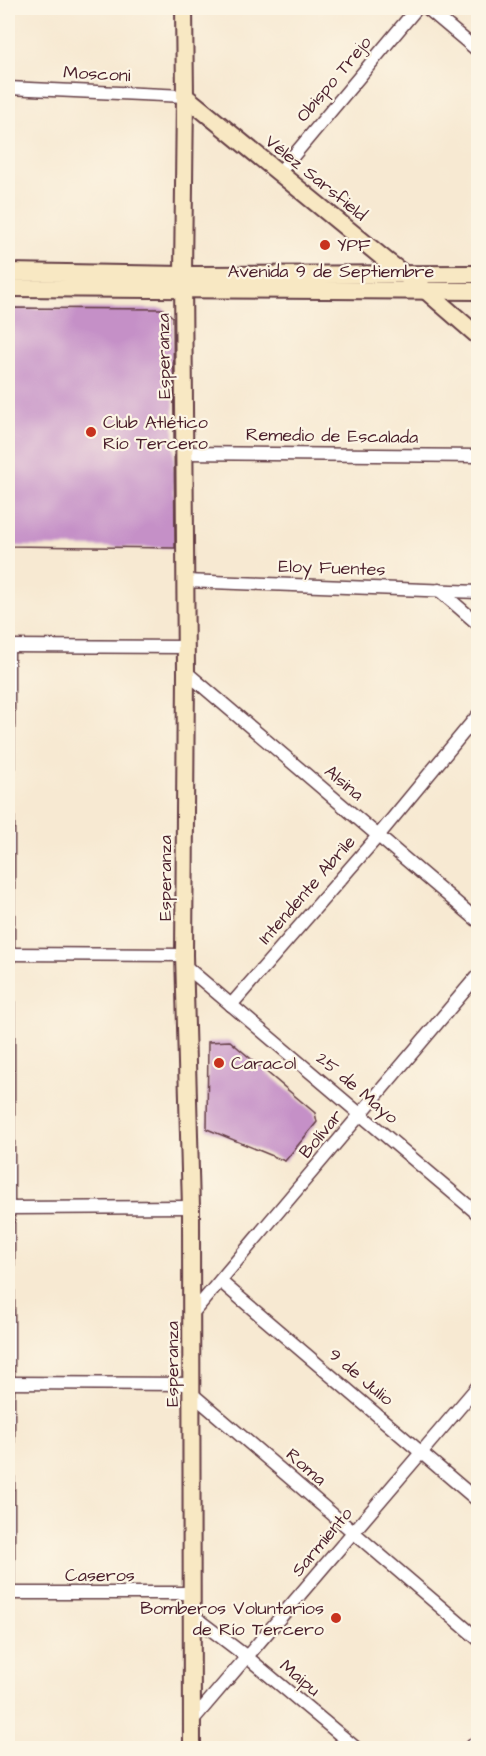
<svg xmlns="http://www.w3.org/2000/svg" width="486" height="1756" viewBox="0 0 486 1756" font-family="'Architects Daughter',sans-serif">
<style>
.building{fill:#c590c7}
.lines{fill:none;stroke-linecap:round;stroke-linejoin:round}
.minor-casing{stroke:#643d44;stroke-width:15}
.secondary-casing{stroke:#643d44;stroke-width:20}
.minor{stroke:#fff;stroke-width:12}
.secondary{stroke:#f8e8c3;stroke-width:16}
.poi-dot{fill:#c8321e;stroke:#fcf5e5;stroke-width:2}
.labels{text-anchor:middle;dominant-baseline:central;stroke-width:4.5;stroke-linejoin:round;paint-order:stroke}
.street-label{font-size:18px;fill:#4a1f2b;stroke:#fcf5e5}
.poi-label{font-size:18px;fill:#4a1f2b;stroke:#fcf5e5;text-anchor:start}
</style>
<rect width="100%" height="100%" fill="#fcf5e5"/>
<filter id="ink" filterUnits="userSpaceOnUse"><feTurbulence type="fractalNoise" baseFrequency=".0167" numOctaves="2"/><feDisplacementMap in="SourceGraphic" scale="12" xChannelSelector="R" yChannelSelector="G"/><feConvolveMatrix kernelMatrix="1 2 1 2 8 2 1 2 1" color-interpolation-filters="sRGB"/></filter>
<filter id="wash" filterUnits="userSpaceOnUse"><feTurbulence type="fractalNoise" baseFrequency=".008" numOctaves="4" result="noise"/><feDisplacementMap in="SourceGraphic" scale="24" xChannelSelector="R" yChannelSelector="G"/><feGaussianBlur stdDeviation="1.35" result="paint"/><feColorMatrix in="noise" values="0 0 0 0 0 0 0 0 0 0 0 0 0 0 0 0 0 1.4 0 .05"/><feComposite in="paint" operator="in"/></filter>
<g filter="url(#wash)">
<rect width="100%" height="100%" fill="#f7e9d2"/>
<g id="blocks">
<!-- building -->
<g class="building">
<path d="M8 308 163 309 173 317 175 548 8 546Z"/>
<path d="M230 1041 315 1113 317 1122 285 1161 207 1129 208 1042Z"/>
</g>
</g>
</g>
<g filter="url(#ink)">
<use href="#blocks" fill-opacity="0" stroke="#643d44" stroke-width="1.5"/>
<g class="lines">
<defs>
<g id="minor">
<path d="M427 8 478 51"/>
<path d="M8 88 185 96"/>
<path d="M279 173 417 8"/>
<path d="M185 453 478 456"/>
<path d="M185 581 478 592"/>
<path d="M439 590 478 624"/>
<path d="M8 646 186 647"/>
<path d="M186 672 478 921"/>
<path d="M8 954 184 955"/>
<path d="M184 965 478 1214"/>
<path d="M231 1005 378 836 478 715"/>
<path d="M8 1208 191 1207"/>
<path d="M220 1281 478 1501"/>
<path d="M191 1315 478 975"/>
<path d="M8 1383 191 1384"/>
<path d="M191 1393 478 1639"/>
<path d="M8 1593V646"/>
<path d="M8 1593H192"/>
<path d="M192 1613 201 1622 247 1657 356 1748"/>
<path d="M192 1721 478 1386"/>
<path d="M470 1748 478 1740"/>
</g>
<g id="secondary">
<path d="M184 8 185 96 183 275 186 672 184 955 191 1207 192 1748"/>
<path d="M185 96 388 262 425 290 478 336"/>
<path d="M8 272 183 275 478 274"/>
<path d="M8 288 478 291"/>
</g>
</defs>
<!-- minor casing -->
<use href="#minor" class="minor-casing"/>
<!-- secondary casing -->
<use href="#secondary" class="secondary-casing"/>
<!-- minor -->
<use href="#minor" class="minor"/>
<!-- secondary -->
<use href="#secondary" class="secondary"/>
</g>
</g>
<!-- markers -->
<g class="poi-dot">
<circle cx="325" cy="245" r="6"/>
<circle cx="91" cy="432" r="6"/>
<circle cx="219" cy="1063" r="6"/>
<circle cx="336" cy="1618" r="6"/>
</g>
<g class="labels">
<!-- street labels -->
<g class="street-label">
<text transform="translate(97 74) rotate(3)">Mosconi</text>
<text transform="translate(334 79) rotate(-50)">Obispo Trejo</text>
<text transform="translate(316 178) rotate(39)">Vélez Sarsfield</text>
<text x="331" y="271">Avenida 9 de Septiembre</text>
<text transform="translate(164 356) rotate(-91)">Esperanza</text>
<text transform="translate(332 436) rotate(1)">Remedio de Escalada</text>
<text transform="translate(332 568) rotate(2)">Eloy Fuentes</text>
<text transform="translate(344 783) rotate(40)">Alsina</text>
<text transform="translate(165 878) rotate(-90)">Esperanza</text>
<text transform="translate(307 890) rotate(-49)">Intendente Abrile</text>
<text transform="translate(357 1088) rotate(40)">25 de Mayo</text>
<text transform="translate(321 1134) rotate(-50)">Bolívar</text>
<text transform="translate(172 1364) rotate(-90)">Esperanza</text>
<text transform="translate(361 1377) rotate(40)">9 de Julio</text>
<text transform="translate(306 1467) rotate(41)">Roma</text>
<text transform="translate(322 1542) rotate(-50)">Sarmiento</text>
<text x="100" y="1575">Caseros</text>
<text transform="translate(300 1678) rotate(40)">Maipu</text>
</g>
<!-- poi labels -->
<g class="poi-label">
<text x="337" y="245">YPF</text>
<text x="103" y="422">Club Atlético<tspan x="103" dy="21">Río Tercero</tspan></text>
<text x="231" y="1063">Caracol</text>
<text x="324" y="1608" text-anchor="end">Bomberos Voluntarios<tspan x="324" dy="21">de Río Tercero</tspan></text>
</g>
</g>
<!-- margin -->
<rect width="486" height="1756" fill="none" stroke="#fcf5e5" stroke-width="30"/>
</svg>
